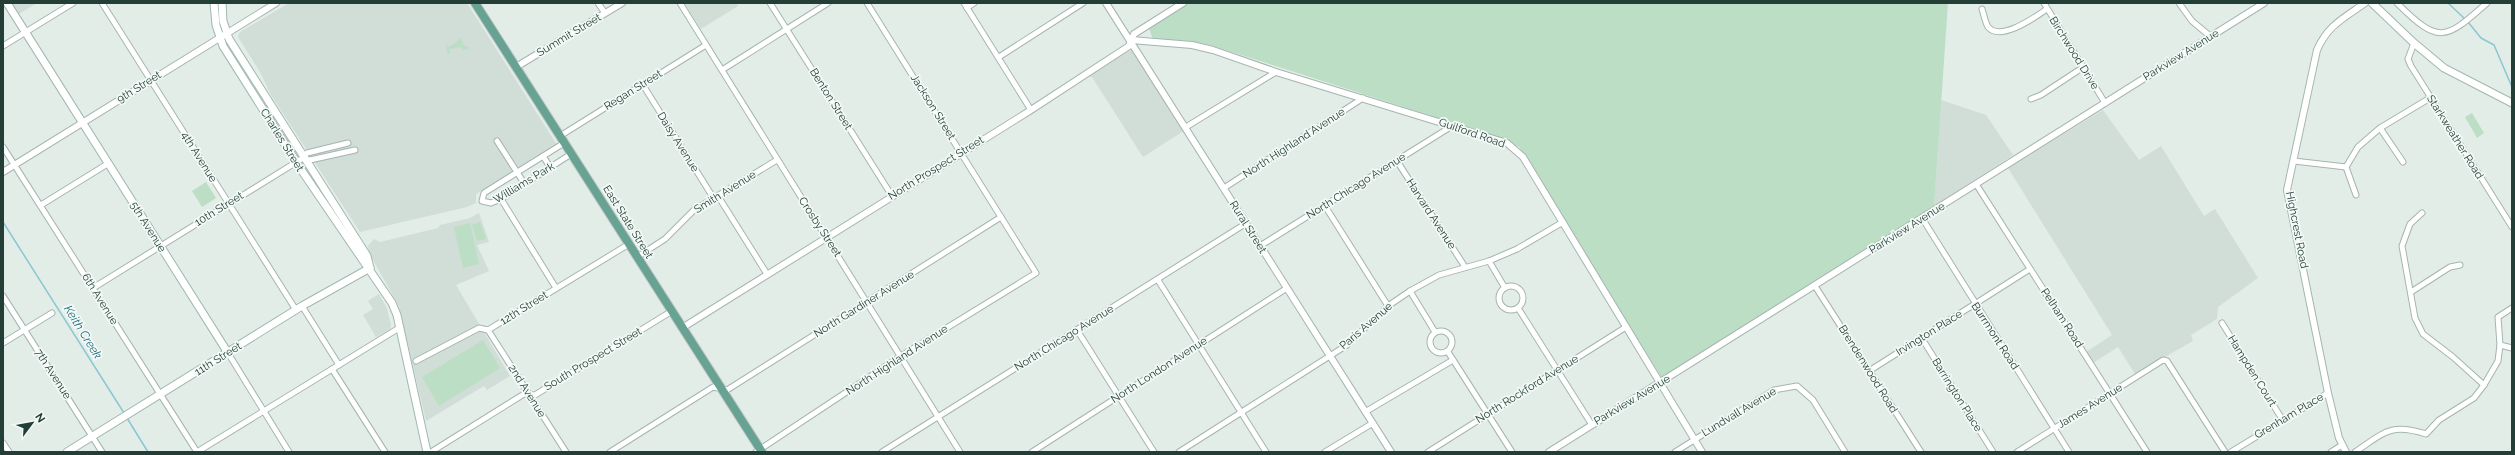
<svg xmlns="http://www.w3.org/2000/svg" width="2515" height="455" viewBox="0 0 2515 455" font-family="Raleway,sans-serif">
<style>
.built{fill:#d1ddd7}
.green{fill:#bcdec5}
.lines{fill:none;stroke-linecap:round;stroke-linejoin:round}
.stream{stroke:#8bc7d2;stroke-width:1.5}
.minor-casing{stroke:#a5b5af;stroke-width:7}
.tertiary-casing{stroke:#a5b5af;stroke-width:8}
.secondary-casing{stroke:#a1b8b0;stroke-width:9}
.primary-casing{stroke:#c1c9c7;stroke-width:10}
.minor{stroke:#fff;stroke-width:5}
.tertiary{stroke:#fff;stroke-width:6}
.secondary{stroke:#fff;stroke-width:7}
.primary{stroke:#67a293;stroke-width:8}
.labels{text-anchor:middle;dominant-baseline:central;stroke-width:3.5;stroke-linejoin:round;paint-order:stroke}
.street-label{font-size:11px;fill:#223e36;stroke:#f3f9f6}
.water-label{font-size:12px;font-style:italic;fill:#1c6b7a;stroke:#f3f9f6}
</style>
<rect width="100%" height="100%" fill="#e3ede8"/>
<!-- built -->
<g class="built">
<path d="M12 3H37L19 14Z"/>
<path d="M289 3H467L557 145 476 194V203L467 207 360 232 271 95 260 72 238 37 240 32Z"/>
<path d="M684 3H736L738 6 701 29Z"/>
<path d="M1128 50 1135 52 1186 133 1182 132 1143 157 1092 77H1086Z"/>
<path d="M1941 100 1986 115 2013 155 1934 206Z"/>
<path d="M2103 110 2139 160 2161 146 2204 216 2215 209 2258 278 2218 307 2217 319 2191 335 2193 341 2135 374 2118 347 2093 363 2086 352 2112 335 2008 168Z"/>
<path d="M479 213 489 242 477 245 489 271 456 285 510 376 487 390 484 386 426 421 399 306 369 253 368 246 374 239 380 242 438 228 440 225 470 218Z"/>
<path d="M379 294 387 309 391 325 390 329 376 337 363 315 373 309 368 301Z"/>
</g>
<!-- green -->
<g class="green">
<path d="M1189 3H1948L1934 206 1921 218 1663 380 1519 147 1498 137 1210 45 1190 41 1153 39 1149 29Z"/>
<path d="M460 36 465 47 468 46 469 49 462 50 461 47 449 49 450 53H447L446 44 449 47 460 39Z"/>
<path d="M2472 113 2484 133 2477 138 2465 117Z"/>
<path d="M206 182 216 198 202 207 192 191Z"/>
<path d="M480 222 486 239 477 241 472 225Z"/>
<path d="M470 223 479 264 463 268 454 227Z"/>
<path d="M483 340 500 368 439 406 422 377Z"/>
</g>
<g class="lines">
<!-- stream -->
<g class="stream">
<path d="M2448 3 2465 19"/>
<path d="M2468 22 2481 38 2494 45 2512 87"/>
<path d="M3 222 124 413"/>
<path d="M127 418 148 452"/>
</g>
<defs>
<g id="minor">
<path d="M102 3 296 310"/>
<path d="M598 3 605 13"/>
<path d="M680 3 960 452"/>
<path d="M770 3 892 196"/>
<path d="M964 3 1031 110"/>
<path d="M2044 3 2105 103"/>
<path d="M2179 3 2192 21 2210 36"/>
<path d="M2397 3C2439 45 2445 40 2487 3"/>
<path d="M967 8 974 3"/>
<path d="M1982 9C1984 15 1985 22 1988 27 2001 42 2035 17 2047 9"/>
<path d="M2414 43 2408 59 2411 66 2512 227"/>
<path d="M3 46 73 3"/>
<path d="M999 57 1083 3"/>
<path d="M722 70 828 3"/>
<path d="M643 85 714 199"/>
<path d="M2031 99 2041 95 2082 68"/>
<path d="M1186 127 1276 72"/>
<path d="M2380 128 2403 162"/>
<path d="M560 136 706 45"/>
<path d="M497 141 524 183"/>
<path d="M564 143 484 193 482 201 491 203 501 199 571 154"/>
<path d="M3 147 197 452"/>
<path d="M543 156 550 167"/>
<path d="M304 158 310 160 355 150"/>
<path d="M1397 161 1465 267"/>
<path d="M2294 161 2346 167"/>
<path d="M2346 167 2358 147 2380 128 2430 98"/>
<path d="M2346 167 2356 195"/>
<path d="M1976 184 2147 452"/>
<path d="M1224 188 1363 98"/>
<path d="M718 196 767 274"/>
<path d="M501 199 556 288"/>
<path d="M41 205 109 163"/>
<path d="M1325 206 1388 306"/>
<path d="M2422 213 2410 224 2402 246 2415 318 2423 334 2453 357 2484 385"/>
<path d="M1922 218 2069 452"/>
<path d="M1260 246 1452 126"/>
<path d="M637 257 665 239 694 210 777 160"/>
<path d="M1489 261 1505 288"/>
<path d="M1158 280 1266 452"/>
<path d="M1815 286 1921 452"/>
<circle cx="1511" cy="298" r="12"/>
<path d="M93 288 303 158 307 153 348 143"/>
<path d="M1410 291 1435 332"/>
<path d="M2411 292 2450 267 2460 265"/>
<path d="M3 296 102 452"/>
<path d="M302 306 339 365"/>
<path d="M1518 308 1592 425"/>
<path d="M2222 323 2282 419"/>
<path d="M488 330 566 452"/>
<path d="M1077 330 1154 452"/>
<circle cx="1441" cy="342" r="11"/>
<path d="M1921 337 1993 452"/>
<path d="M3 343 52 313"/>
<path d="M2500 345 2512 348"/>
<path d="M1448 352 1512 452"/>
<path d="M228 353 289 452"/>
<path d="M416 361 479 328 488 330 629 244"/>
<path d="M332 369 385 452"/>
<path d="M1869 371 2030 269"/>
<path d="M1365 412 1453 360"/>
<path d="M3 443 9 452"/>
<path d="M197 452 399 328"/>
<path d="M431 452 524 394 535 395 672 311"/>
<path d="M610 452 713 387 727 390 1001 217"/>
<path d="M756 452 901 356 1036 273 867 3"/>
<path d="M882 452 1245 224"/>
<path d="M1032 452 1287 288"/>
<path d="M1179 452 1347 345 1388 306 1410 291 1439 275 1489 261 1517 249 1563 222"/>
<path d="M1325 452 1373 423"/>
<path d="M1428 452 1626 327"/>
<path d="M1675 452 1774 390 1797 386 1813 400 1845 452"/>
<path d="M2017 452 2163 360 2167 361 2225 452"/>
<path d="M2231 452 2328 393"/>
<path d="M2331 452 2342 445"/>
<path d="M2355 452C2385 432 2390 423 2426 434L2439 420 2474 398 2484 385 2498 361 2500 345 2498 317 2512 308"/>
</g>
<g id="tertiary">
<path d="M1106 3 1391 452"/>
<path d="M1131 40 1192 45 1213 50 1276 72 1507 143 1523 157 1702 452"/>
<path d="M516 67 622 3"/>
<path d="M3 172 276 3"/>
<path d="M682 328 1031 110 1129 46 1134 34 1183 3"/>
<path d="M1549 452 2264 3"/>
<path d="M2346 452 2339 438 2328 393 2287 190 2317 50C2328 25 2344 18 2365 3"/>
</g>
<g id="secondary">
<path d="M7 3 228 353"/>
<path d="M214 3 216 25 223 46 300 168 392 303 397 315 427 452"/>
<path d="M222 3 223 21 229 39 367 256 370 268"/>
<path d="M2372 3 2414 43 2444 68 2512 103"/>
<path d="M67 452 302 306 370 268"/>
</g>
<path id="primary" d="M475 3 762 452"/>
</defs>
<!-- minor casing -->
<use href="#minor" class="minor-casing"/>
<!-- tertiary casing -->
<use href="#tertiary" class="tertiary-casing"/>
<!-- secondary casing -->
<use href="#secondary" class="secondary-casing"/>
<!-- primary casing -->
<use href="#primary" class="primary-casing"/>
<!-- minor -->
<use href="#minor" class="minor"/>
<!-- tertiary -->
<use href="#tertiary" class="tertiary"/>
<!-- secondary -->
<use href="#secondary" class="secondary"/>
<!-- primary -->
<use href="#primary" class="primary"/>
</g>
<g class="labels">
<!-- street labels -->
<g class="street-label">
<text transform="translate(569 35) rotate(-31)">Summit Street</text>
<text transform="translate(2074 53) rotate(58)">Birchwood Drive</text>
<text transform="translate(2181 55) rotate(-32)">Parkview Avenue</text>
<text transform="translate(139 87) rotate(-32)">9th Street</text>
<text transform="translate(633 90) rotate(-32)">Regan Street</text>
<text transform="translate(831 99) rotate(58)">Benton Street</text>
<text transform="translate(933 107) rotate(58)">Jackson Street</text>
<text transform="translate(1472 133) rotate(19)">Guilford Road</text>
<text transform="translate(2455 137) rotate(58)">Starkweather Road</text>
<text transform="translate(282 140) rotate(58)">Charles Street</text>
<text transform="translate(678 142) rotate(58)">Daisy Avenue</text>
<text transform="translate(1294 143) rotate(-33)">North Highland Avenue</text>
<text transform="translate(199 157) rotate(58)">4th Avenue</text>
<text transform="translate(936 168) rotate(-32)">North Prospect Street</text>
<text transform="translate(524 183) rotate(-31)">Williams Park</text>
<text transform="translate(1356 186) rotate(-32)">North Chicago Avenue</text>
<text transform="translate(725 192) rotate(-32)">Smith Avenue</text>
<text transform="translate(219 209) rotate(-32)">10th Street</text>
<text transform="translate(1431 214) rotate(57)">Harvard Avenue</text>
<text transform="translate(628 222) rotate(58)">East State Street</text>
<text transform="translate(148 227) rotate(58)">5th Avenue</text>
<text transform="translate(820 227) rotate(57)">Crosby Street</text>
<text transform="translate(1248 227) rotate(58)">Rural Street</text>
<text transform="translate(1907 228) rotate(-32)">Parkview Avenue</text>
<text transform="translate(2297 230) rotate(79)">Highcrest Road</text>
<text transform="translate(100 299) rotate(58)">6th Avenue</text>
<text transform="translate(864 304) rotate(-32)">North Gardiner Avenue</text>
<text transform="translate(524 308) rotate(-32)">12th Street</text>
<text transform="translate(2062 318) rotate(57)">Pelham Road</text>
<text transform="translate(1366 326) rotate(-41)">Paris Avenue</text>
<text transform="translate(1929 333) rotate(-32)">Irvington Place</text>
<text transform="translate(1995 336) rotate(57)">Burrmont Road</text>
<text transform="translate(1064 338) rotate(-32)">North Chicago Avenue</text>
<text transform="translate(218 359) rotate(-32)">11th Street</text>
<text transform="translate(593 359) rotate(-31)">South Prospect Street</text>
<text transform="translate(897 360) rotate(-33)">North Highland Avenue</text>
<text transform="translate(1868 369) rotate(58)">Brendenwood Road</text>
<text transform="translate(1159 370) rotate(-33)">North London Avenue</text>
<text transform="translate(2252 371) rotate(58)">Hampden Court</text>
<text transform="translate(53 374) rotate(57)">7th Avenue</text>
<text transform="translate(1527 389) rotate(-32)">North Rockford Avenue</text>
<text transform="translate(527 391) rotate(58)">2nd Avenue</text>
<text transform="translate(1957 395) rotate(58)">Barrington Place</text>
<text transform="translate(1632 400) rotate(-31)">Parkview Avenue</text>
<text transform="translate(2090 406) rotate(-32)">James Avenue</text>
<text transform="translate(1739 412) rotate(-31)">Lundvall Avenue</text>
<text transform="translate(2289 416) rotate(-31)">Grenham Place</text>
</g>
<!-- water labels -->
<g class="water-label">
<text transform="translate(83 332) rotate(58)">Keith Creek</text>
</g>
</g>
<!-- border -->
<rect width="2515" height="455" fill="none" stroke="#223e36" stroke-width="8"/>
<!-- north arrow -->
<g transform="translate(32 423) rotate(58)" stroke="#f3f9f6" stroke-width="3" paint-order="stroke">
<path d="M0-3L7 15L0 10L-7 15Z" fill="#223e36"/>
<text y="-6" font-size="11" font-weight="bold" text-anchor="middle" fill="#223e36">N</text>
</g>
</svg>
